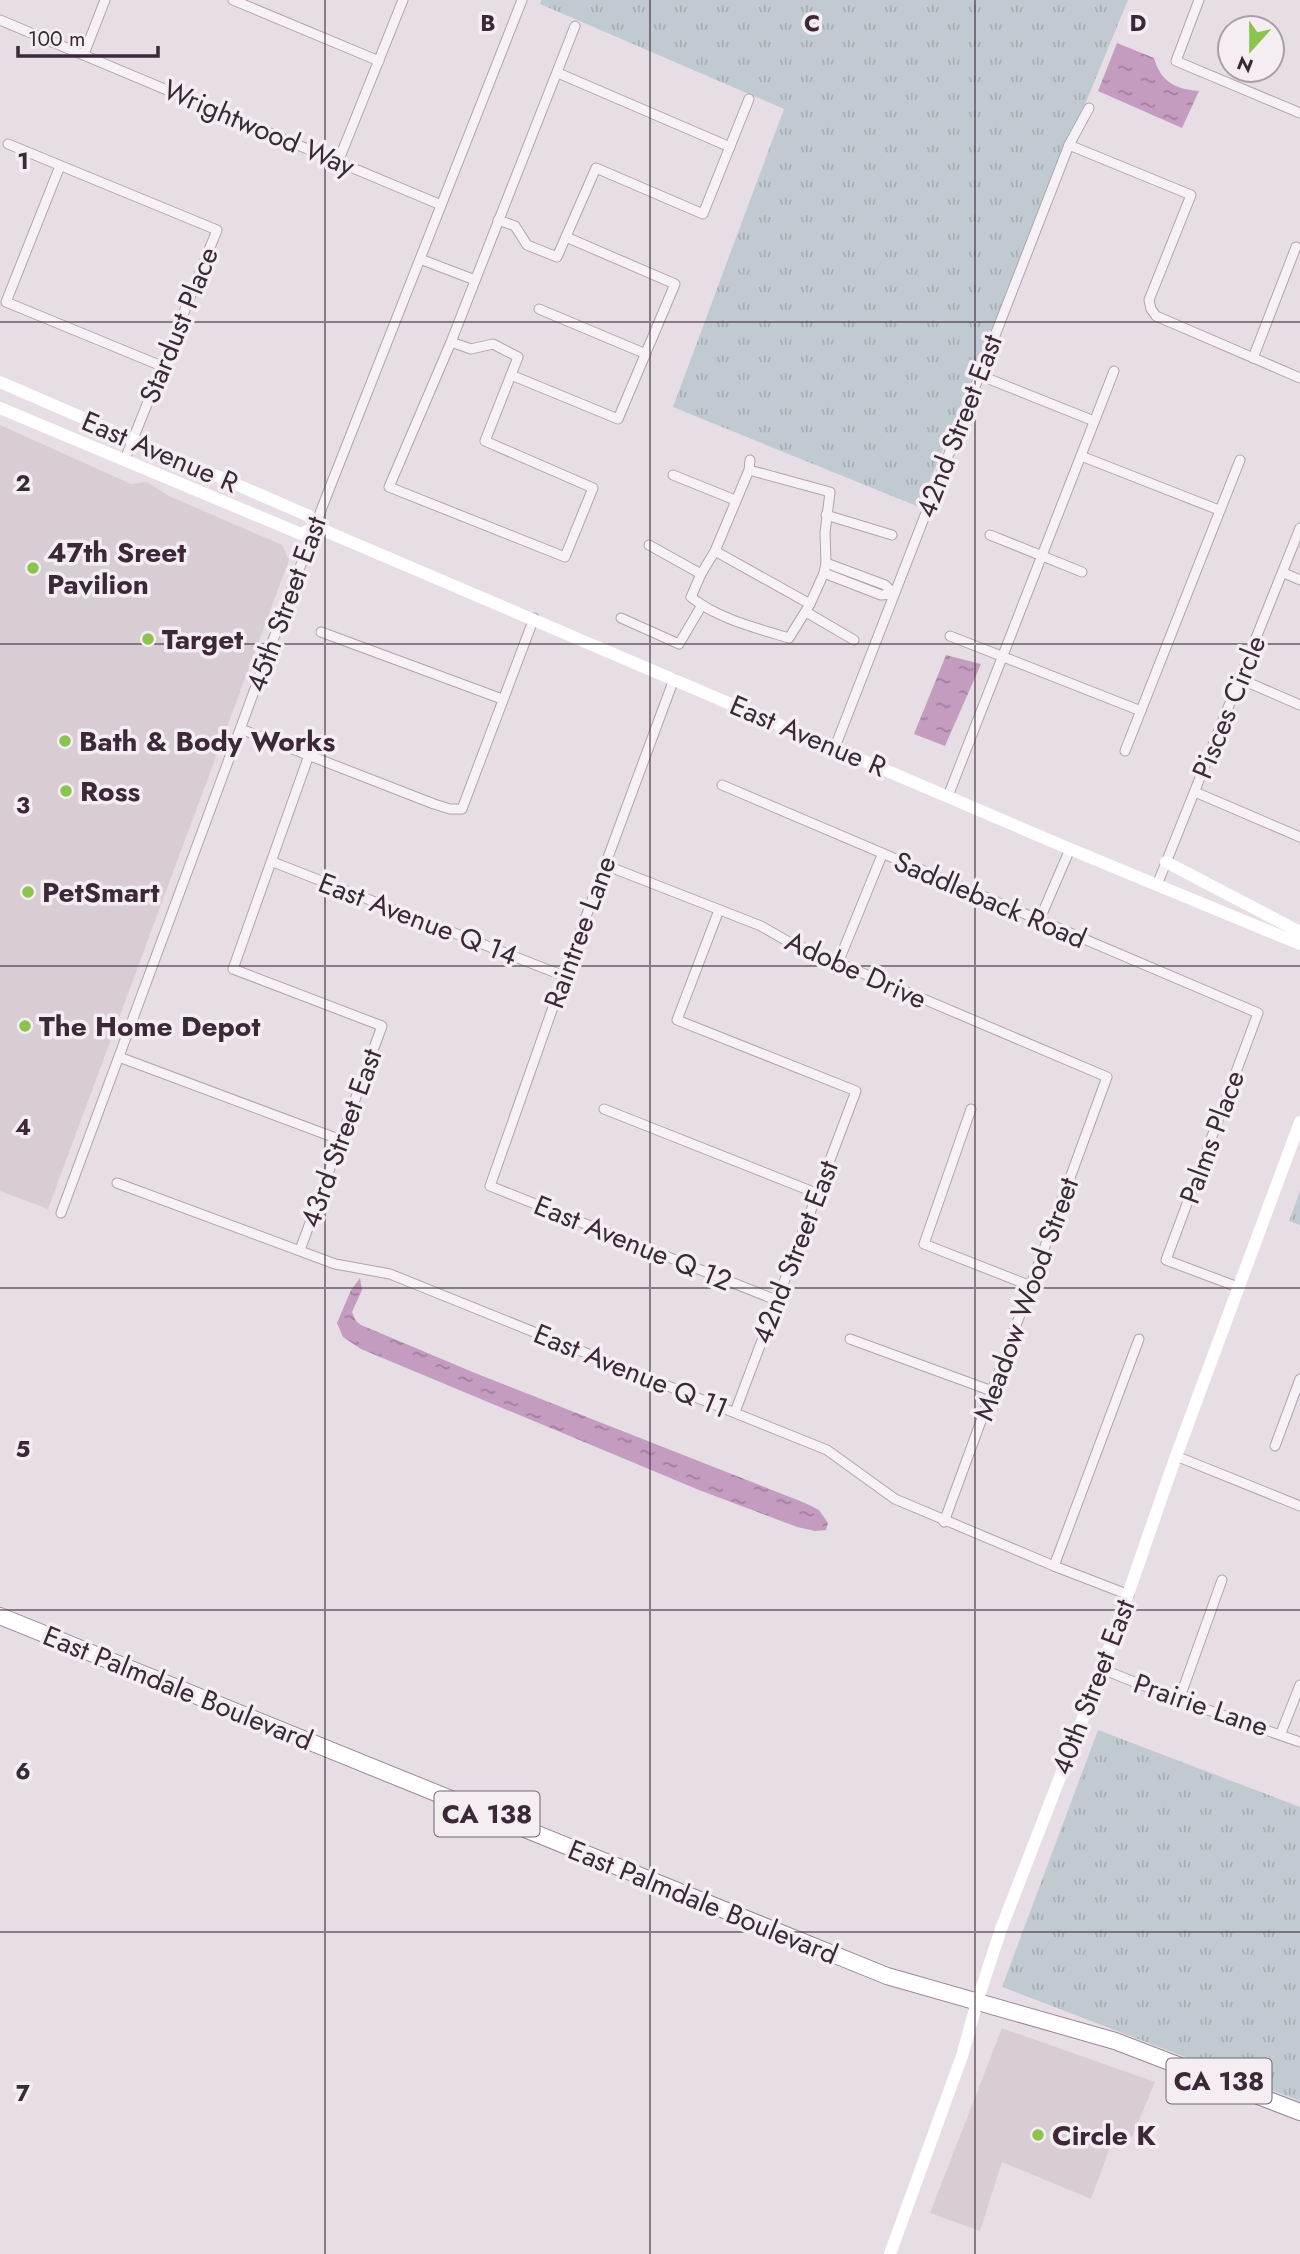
<svg xmlns="http://www.w3.org/2000/svg" width="1300" height="2254" viewBox="0 0 1300 2254" font-family="Jost,sans-serif">
<style>
.built{fill:#d8cdd5}
.grass{fill:url(#grass-tufts)}
.water{fill:url(#water-ripples)}
.lines{fill:none;stroke-linecap:round;stroke-linejoin:round}
.street-casing{stroke:#b0a4ae;stroke-width:11}
.highway-casing{stroke:#9c8798;stroke-width:18}
.street{stroke:#f5f1f4;stroke-width:9}
.secondary{stroke:#fff;stroke-width:12}
.highway{stroke:#fff;stroke-width:16}
.grid{fill:none;stroke:#3c2938;stroke-width:2;stroke-opacity:0.55}
.poi-dot{fill:#8cc34d;stroke:#f4eef3;stroke-width:2.5}
.labels{text-anchor:middle;dominant-baseline:central;stroke-width:7;stroke-linejoin:round;paint-order:stroke}
.shield{fill:#f4eef3;stroke:#736470;stroke-width:2}
.shield-label{font-size:26px;font-weight:bold;fill:#3c2938}
.street-label{font-size:28px;fill:#3c2938;stroke:#f4eef3}
.poi-label{font-size:28px;font-weight:bold;fill:#3c2938;stroke:#f4eef3;text-anchor:start}
.grid-label{font-size:23px;text-anchor:middle;font-weight:bold;fill:#3c2938;stroke:#f4eef3;stroke-width:7;stroke-linejoin:round;paint-order:stroke}
</style>
<defs>
<pattern id="grass-tufts" width="24" height="20" patternUnits="userSpaceOnUse" patternTransform="scale(1.75)"><rect width="24" height="20" fill="#c0cad0"/><path d="M3 7l-1-3M5 7V3M7 7l1-3M15 17l-1-3M17 17v-4M19 17l1-3" fill="none" stroke="#a6aeb3"/></pattern>
<pattern id="water-ripples" width="26" height="14" patternUnits="userSpaceOnUse" patternTransform="scale(1.75)"><rect width="26" height="14" fill="#c49cbf"/><path d="M2 4q2-2 4 0t4 0M15 11q2-2 4 0t4 0" fill="none" stroke="#a07f9c"/></pattern>
</defs>
<rect width="100%" height="100%" fill="#e7dee5"/>
<!-- built -->
<g class="built">
<path d="M0 425 131 484 147 482 169 496 282 545 289 560 48 1209 0 1191Z"/>
<path d="M1002 2028 1155 2082 1132 2137 1116 2131 1091 2199 1002 2162 980 2231 930 2213Z"/>
</g>
<!-- grass -->
<g class="grass">
<path d="M541 0H1128L919 507 673 407 784 109 540 4Z"/>
<path d="M1300 1191V1225L1289 1221Z"/>
<path d="M1098 1730 1300 1807V2101L1002 1987Z"/>
</g>
<!-- water -->
<g class="water">
<path d="M1117 43 1154 58C1161 82 1175 89 1199 91L1182 128 1098 91Z"/>
<path d="M946 655 981 664 945 746 914 734Z"/>
<path d="M360 1278 362 1290 352 1312 356 1321 361 1325 475 1373 805 1503 819 1510 828 1523 826 1530 815 1531 797 1527 699 1490 361 1349 343 1337 337 1323 351 1290Z"/>
</g>
<g class="lines">
<defs>
<g id="street">
<path d="M233 0 379 61"/>
<path d="M1199 0 1176 61 1300 113"/>
<path d="M0 20 441 205"/>
<path d="M84 54 105 0"/>
<path d="M558 73 730 147"/>
<path d="M8 144 217 230 125 459"/>
<path d="M1069 145 1191 195 1149 300 1151 309 1156 316 1300 378"/>
<path d="M338 162 403 0"/>
<path d="M60 166 6 302 164 367"/>
<path d="M498 220 515 226 527 245 557 257 596 168 703 214 749 99"/>
<path d="M420 259 475 280"/>
<path d="M539 309 646 354"/>
<path d="M451 342 471 349 493 344 518 357 485 441 593 488 565 557 389 487 451 342 575 26"/>
<path d="M1253 358 1296 247"/>
<path d="M511 375 618 419 675 284 566 237"/>
<path d="M979 375 1094 421"/>
<path d="M1081 456 1219 510"/>
<path d="M749 470 830 492 825 533 826 563 824 573 810 604 789 638C756 628 718 619 691 597L701 574 715 551 749 470 750 460"/>
<path d="M673 475 735 500"/>
<path d="M826 515 892 535"/>
<path d="M990 535 1082 572"/>
<path d="M649 545 701 574"/>
<path d="M715 551 810 604"/>
<path d="M824 573 881 595 894 594 885 585 826 563"/>
<path d="M1284 573 1300 580"/>
<path d="M806 612 854 640"/>
<path d="M621 618 679 644 702 605"/>
<path d="M321 632 502 699"/>
<path d="M950 636 1141 711"/>
<path d="M674 679 564 976 490 1186 776 1300"/>
<path d="M1240 679 1300 705"/>
<path d="M241 729 434 804 450 809H462L534 618"/>
<path d="M835 747 1069 145 1089 108"/>
<path d="M1125 751 1240 460"/>
<path d="M722 785 1258 1013 1166 1260 1238 1287"/>
<path d="M1195 792 1300 837"/>
<path d="M948 796 1114 371"/>
<path d="M273 862 564 976"/>
<path d="M605 865 761 926 787 941 1107 1077 944 1522"/>
<path d="M1157 885 1300 528"/>
<path d="M719 910 677 1020 856 1091 735 1412"/>
<path d="M1039 921 1070 849"/>
<path d="M838 963 882 855"/>
<path d="M119 1057 341 1140"/>
<path d="M604 1109 816 1193"/>
<path d="M971 1109 924 1244 1031 1286"/>
<path d="M117 1183 335 1264 390 1274 827 1450 895 1499 1054 1566 1129 1595"/>
<path d="M61 1213 323 505 522 0"/>
<path d="M300 1250 382 1026 233 969 309 755"/>
<path d="M850 1339 992 1391"/>
<path d="M1275 1446 1300 1379"/>
<path d="M1176 1456 1300 1506"/>
<path d="M1054 1566 1139 1339"/>
<path d="M1102 1669 1179 1700 1300 1742"/>
<path d="M1179 1700 1222 1580"/>
<path d="M1281 1733 1300 1685"/>
</g>
<path id="highway" d="M0 1616 887 1976 1115 2041 1300 2112"/>
</defs>
<!-- street casing -->
<use href="#street" class="street-casing"/>
<!-- highway casing -->
<use href="#highway" class="highway-casing"/>
<!-- street -->
<use href="#street" class="street"/>
<!-- secondary -->
<g class="secondary">
<path d="M0 382 309 516 316 527 1070 849 1300 944"/>
<path d="M0 408 301 534 316 527"/>
<path d="M1166 862 1300 932"/>
<path d="M890 2254 962 2056 977 2002 1001 1929 1102 1669 1176 1456 1300 1122"/>
</g>
<!-- highway -->
<use href="#highway" class="highway"/>
</g>
<!-- grid -->
<path class="grid" d="M325 0V2254M650 0V2254M975 0V2254M0 322H1300M0 644H1300M0 966H1300M0 1288H1300M0 1610H1300M0 1932H1300"/>
<!-- markers -->
<g class="poi-dot">
<circle cx="33" cy="568" r="7"/>
<circle cx="148" cy="639" r="7"/>
<circle cx="65" cy="741" r="7"/>
<circle cx="66" cy="791" r="7"/>
<circle cx="28" cy="892" r="7"/>
<circle cx="25" cy="1026" r="7"/>
<circle cx="1038" cy="2135" r="7"/>
</g>
<g class="labels">
<!-- shield labels -->
<g class="shield">
<rect x="434.5" y="1791.5" width="105" height="45" rx="5"/>
<rect x="1166.5" y="2058.5" width="105" height="45" rx="5"/>
</g>
<g class="shield-label">
<text x="487" y="1814">CA 138</text>
<text x="1219" y="2081">CA 138</text>
</g>
<!-- street labels -->
<g class="street-label">
<text transform="translate(259 128) rotate(23)">Wrightwood Way</text>
<text transform="translate(179 325) rotate(-68)">Stardust Place</text>
<text transform="translate(959 426) rotate(-69)">42nd Street East</text>
<text transform="translate(160 452) rotate(23)">East Avenue R</text>
<text transform="translate(286 604) rotate(-70)">45th Street East</text>
<text transform="translate(1229 707) rotate(-68)">Pisces Circle</text>
<text transform="translate(808 736) rotate(23)">East Avenue R</text>
<text transform="translate(990 900) rotate(23)">Saddleback Road</text>
<text transform="translate(418 919) rotate(21)">East Avenue Q 14</text>
<text transform="translate(580 932) rotate(-70)">Raintree Lane</text>
<text transform="translate(856 970) rotate(24)">Adobe Drive</text>
<text transform="translate(1212 1137) rotate(-70)">Palms Place</text>
<text transform="translate(341 1138) rotate(-70)">43rd Street East</text>
<text transform="translate(633 1243) rotate(22)">East Avenue Q 12</text>
<text transform="translate(795 1252) rotate(-69)">42nd Street East</text>
<text transform="translate(1026 1299) rotate(-70)">Meadow Wood Street</text>
<text transform="translate(631 1371) rotate(22)">East Avenue Q 11</text>
<text transform="translate(1093 1687) rotate(-69)">40th Street East</text>
<text transform="translate(178 1688) rotate(22)">East Palmdale Boulevard</text>
<text transform="translate(1201 1705) rotate(19)">Prairie Lane</text>
<text transform="translate(703 1902) rotate(22)">East Palmdale Boulevard</text>
</g>
<!-- poi labels -->
<g class="poi-label">
<text x="47" y="552">47th Sreet<tspan x="47" dy="32">Pavilion</tspan></text>
<text x="162" y="639">Target</text>
<text x="79" y="741">Bath &amp; Body Works</text>
<text x="80" y="791">Ross</text>
<text x="42" y="892">PetSmart</text>
<text x="39" y="1026">The Home Depot</text>
<text x="1052" y="2135">Circle K</text>
</g>
</g>
<g class="grid-label">
<text x="488" y="31">B</text>
<text x="812" y="31">C</text>
<text x="1138" y="31">D</text>
<text x="23" y="169">1</text>
<text x="23" y="491">2</text>
<text x="23" y="813">3</text>
<text x="23" y="1135">4</text>
<text x="23" y="1457">5</text>
<text x="23" y="1779">6</text>
<text x="23" y="2101">7</text>
</g>
<!-- north arrow -->
<g transform="translate(1251 49) rotate(201)"><circle r="33" fill="#f4eef3" stroke="#aa9fa8" stroke-width="2"/>
<path d="M0-5L12 26L0 18L-12 26Z" fill="#8cc34d"/>
<text y="-10" font-size="19" font-weight="bold" text-anchor="middle" fill="#3c2938">N</text>
</g>
<!-- scale -->
<path d="M18 46v10h140v-10" fill="none" stroke="#3c2938" stroke-width="3.5"/>
<text x="28" y="46" font-size="21" fill="#3c2938" stroke="#f4eef3" stroke-width="5" paint-order="stroke">100 m</text>
</svg>
